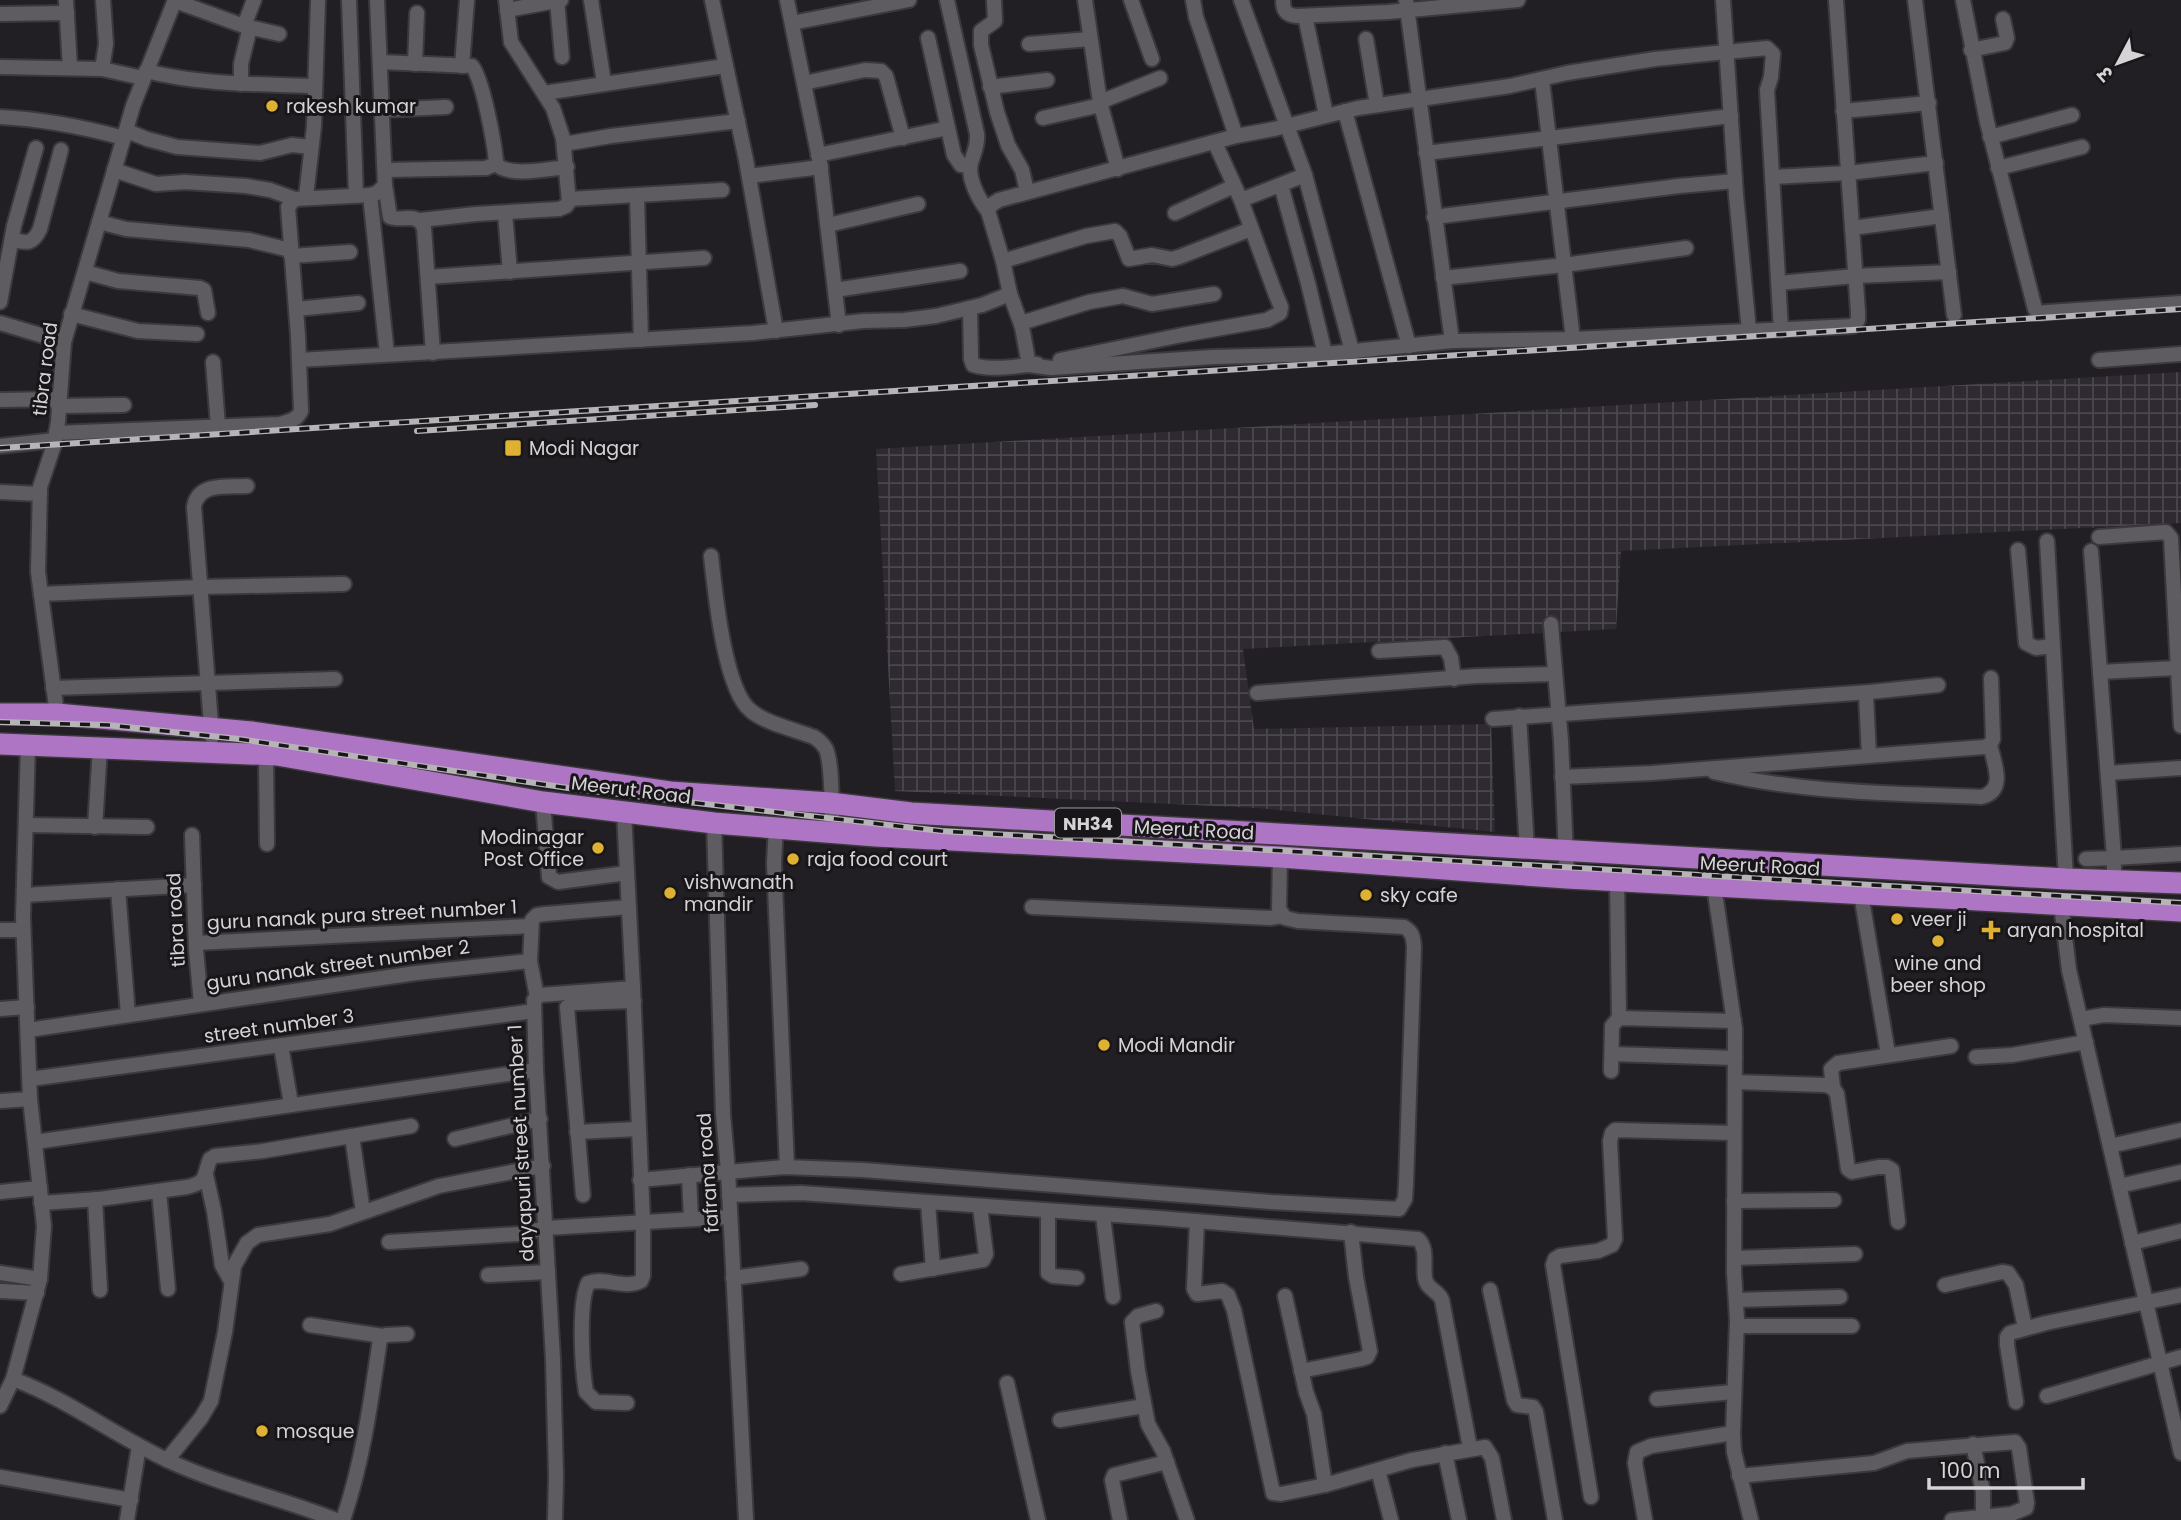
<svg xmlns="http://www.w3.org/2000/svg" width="2181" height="1520" viewBox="0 0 2181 1520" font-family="Poppins,'Noto Sans Devanagari',sans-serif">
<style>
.industrial{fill:url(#industrial-grid)}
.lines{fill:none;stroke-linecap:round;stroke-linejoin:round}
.minor-casing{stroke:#3c393d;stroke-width:18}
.highway-casing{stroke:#3c393d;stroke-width:24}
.minor{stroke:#5f5c61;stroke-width:14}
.highway{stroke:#ad75c4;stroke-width:21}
.rail-casing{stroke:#b6b4b7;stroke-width:6}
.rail{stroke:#19161a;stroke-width:3.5;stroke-dasharray:10;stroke-linecap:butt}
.poi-dot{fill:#deb133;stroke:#19161a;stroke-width:2.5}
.labels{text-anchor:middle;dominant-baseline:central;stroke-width:6;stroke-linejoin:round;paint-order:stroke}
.shield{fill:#19161a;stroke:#9d9a9e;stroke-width:2}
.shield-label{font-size:18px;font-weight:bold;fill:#d5d3d6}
.poi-label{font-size:19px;fill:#d5d3d6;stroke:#19161a;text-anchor:start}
.street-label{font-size:19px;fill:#d5d3d6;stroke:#19161a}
</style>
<defs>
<pattern id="industrial-grid" width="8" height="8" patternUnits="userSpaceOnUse" patternTransform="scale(1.75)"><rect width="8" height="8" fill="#2f2932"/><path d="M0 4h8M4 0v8" fill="none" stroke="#4c474f"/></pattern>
</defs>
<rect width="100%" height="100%" fill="#221f24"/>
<!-- industrial -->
<path class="industrial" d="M2181 372V523L1621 551 1616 629 1243 649 1254 729 1491 724 1495 832 1258 808 895 791 876 449Z"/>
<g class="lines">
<defs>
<g id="minor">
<path d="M66 0 70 68"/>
<path d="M349 0 356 195"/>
<path d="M591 0 604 83"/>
<path d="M712 0 746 160 776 331"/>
<path d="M787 0 820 163 839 325"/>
<path d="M947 0 977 134C978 147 974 151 971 163 967 178 979 200 988 211"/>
<path d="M994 0 995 21 981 31V45L997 112 1008 145 1022 170 1027 191"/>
<path d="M1085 0 1100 102 1118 169"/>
<path d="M1131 0 1152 59"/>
<path d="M1193 0 1196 17 1236 136"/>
<path d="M1241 0 1305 175 1352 351"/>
<path d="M1283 0C1283 11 1286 15 1297 16L1388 12 1518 0"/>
<path d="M1406 0 1452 341"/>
<path d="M1723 0 1736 195 1749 331"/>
<path d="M1915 0 1954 315"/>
<path d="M1963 0 1987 122 2035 309 2040 313 2048 312 2181 303"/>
<path d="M175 1 244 26 279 34"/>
<path d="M557 1 562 57"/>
<path d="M507 10 561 0"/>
<path d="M0 14 67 13"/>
<path d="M1305 16 1326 115"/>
<path d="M792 23 909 0"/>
<path d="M244 26 254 0"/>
<path d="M928 38 954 155 961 165H970"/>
<path d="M1366 39 1377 105"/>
<path d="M1029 44 1090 39"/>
<path d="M1971 50 2005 43 2007 38 2003 19"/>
<path d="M380 62 472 66C483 80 494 142 496 161L493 165 486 168 386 170"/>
<path d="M415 64 417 13"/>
<path d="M462 66 467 0"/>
<path d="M0 67 102 69 143 78"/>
<path d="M102 69 106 44 103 0"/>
<path d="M146 71C202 85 258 84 315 86"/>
<path d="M1542 80 1573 339"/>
<path d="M804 83 865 70 881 71 886 76 903 138"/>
<path d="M241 84V64L250 27"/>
<path d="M990 87 1047 80"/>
<path d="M544 93 725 66"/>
<path d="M1100 102 1160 78"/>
<path d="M383 110 446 107"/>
<path d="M1345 111 1409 346"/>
<path d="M1843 111 1929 103"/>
<path d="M0 117C43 119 83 127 124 138"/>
<path d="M1043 118 1101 105"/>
<path d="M127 131 147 139 177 147 260 153 292 145 311 147"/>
<path d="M1990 137 2072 115"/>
<path d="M564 144 611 136 738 121"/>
<path d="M1426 153 1731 116"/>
<path d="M818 155 948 128"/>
<path d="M495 163C508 178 548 169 567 167"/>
<path d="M1998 168 2082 147"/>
<path d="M114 170 156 184 185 182 246 186 270 190 295 199"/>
<path d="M749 176 821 167"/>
<path d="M1773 177 1848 173 1936 163"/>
<path d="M385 185 390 217C403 222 417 211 424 228L433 353"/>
<path d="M1281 185 1308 283 1325 354"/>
<path d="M370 195 387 354"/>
<path d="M637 196 641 340"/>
<path d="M306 197 314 126 318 0"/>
<path d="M569 199 722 190"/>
<path d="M1241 200 1305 175"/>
<path d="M505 213 510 272"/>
<path d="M1175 213 1234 186"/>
<path d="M1434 217 1679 186 1735 181"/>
<path d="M421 220 476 214 559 209 566 206 569 202 563 138 553 108 511 42 506 0"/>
<path d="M99 222 126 229 249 240 290 250"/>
<path d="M828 225 918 204"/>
<path d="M1852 228 1942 216"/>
<path d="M12 239C27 244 33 244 40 229L61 150"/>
<path d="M291 256 350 252"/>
<path d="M1003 261 1086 236 1115 231 1120 236 1129 259 1152 255 1172 259 1179 257 1251 229"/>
<path d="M85 272 118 281 200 288 204 290 208 313"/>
<path d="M428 277 704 258"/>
<path d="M1443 278 1564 265 1686 248"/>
<path d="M1779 283 1855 276 1949 272"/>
<path d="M835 290 960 271"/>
<path d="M1010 294 1022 327 1029 365 1051 368 1213 357 1325 354 1452 341 1573 339 1853 326 1858 320V312L1836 0"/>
<path d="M0 302 14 226 36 148"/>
<path d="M970 308 971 359 973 365C993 371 1017 366 1037 364"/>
<path d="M296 309 358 303"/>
<path d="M71 314 138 331 197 334"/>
<path d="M0 323 64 342"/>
<path d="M1021 323 1089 302 1123 296 1152 304 1214 294"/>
<path d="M299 360 753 333 863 321 904 320 936 316 982 305 1010 294 1003 261 988 211 991 205 999 200 1236 136 1274 129 1358 108 1510 86 1567 73 1655 59 1767 48 1773 54 1771 77 1767 90 1781 330"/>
<path d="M1060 360 1182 335 1267 320 1280 313 1281 307 1276 295 1241 200 1215 143"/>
<path d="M2099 360 2181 354"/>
<path d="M213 362 218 426"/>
<path d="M0 400 58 399"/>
<path d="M58 406 124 405"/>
<path d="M56 433 280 424C290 421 297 420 301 411L298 336 288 207 295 199 370 195 377 193 385 185 377 0"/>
<path d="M0 446 55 440"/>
<path d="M0 492 40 494"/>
<path d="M2099 537 2166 532 2171 538 2181 726"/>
<path d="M2047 541 2066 879"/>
<path d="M2018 550 2026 643 2036 648 2052 646"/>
<path d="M711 556C715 591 724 688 750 710 764 723 796 730 814 737 819 740 823 744 826 749 833 765 831 811 833 832"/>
<path d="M41 594 200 587 344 584"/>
<path d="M1551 624 1561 741 1567 878"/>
<path d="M1379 651 1445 647 1451 658 1454 679"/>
<path d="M2100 672 2177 668"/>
<path d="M53 688 335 679"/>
<path d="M1257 693 1477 676 1555 674"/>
<path d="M57 714 38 572 40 487 54 445 58 422 64 342 133 106 175 0"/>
<path d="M1519 716 1527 849"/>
<path d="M1493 719 1870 692"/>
<path d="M212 737 194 507C198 482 227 487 247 486"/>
<path d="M28 744 23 917 30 1099 44 1226 40 1279 13 1379C69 1400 115 1436 169 1461 223 1486 281 1498 336 1520"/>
<path d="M266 755 267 844"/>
<path d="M1869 755 1866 696 1870 692 1938 685"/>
<path d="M1714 772C1801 793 1891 793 1981 797 2007 791 1994 763 1990 745"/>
<path d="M2108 773 2181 768"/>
<path d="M1562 777 1652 773 1984 747 1990 745 1993 739 1991 678"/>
<path d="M543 802 549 877 558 882 627 873"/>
<path d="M714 823 723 1114 728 1171 746 1520"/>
<path d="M26 825 147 827"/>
<path d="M776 826 774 863 787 1167"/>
<path d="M95 827 100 747"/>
<path d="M192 835 196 950 201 1003"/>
<path d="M2086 859 2114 858 2091 551"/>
<path d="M1617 881 1619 1018"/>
<path d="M2114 881V858L2181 854"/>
<path d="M1714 886 1735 1029 1734 1272 1737 1320 1733 1433 1734 1452 1751 1520"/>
<path d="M118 889 128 1015"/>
<path d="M1861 894 1888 1054"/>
<path d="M24 895 194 885"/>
<path d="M2061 904 2069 970 2181 1453"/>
<path d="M1032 907 1270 918 1282 916"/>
<path d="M0 930H23"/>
<path d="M196 943 530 926"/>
<path d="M537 997 530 961 532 920 537 915 545 914 629 907"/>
<path d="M0 1009 27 1007"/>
<path d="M2081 1019 2104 1015 2181 1018"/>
<path d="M28 1030 416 973 530 961"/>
<path d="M281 1046 291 1104"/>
<path d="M1612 1054 1735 1058"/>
<path d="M1976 1057 2012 1055 2086 1042"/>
<path d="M1611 1071 1612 1026 1619 1018 1734 1021"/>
<path d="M30 1079 534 1011"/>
<path d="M1735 1082 1826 1085 1833 1088 1837 1094 1848 1169 1852 1172 1878 1167H1887L1892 1170 1898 1222"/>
<path d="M1833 1088 1831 1069 1838 1063 1951 1046"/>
<path d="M0 1101 30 1099"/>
<path d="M577 1132 638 1129"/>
<path d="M352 1136 363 1212"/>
<path d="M455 1139 540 1119"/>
<path d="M35 1142 536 1070"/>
<path d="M2110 1146 2181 1130"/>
<path d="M206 1175 214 1211 222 1265 231 1281"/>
<path d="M689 1175 691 1219"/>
<path d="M640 1180 784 1167 863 1170 1271 1202 1399 1209 1405 1199 1406 1184 1414 947C1413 938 1413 932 1404 927L1298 921 1285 918 1279 909 1280 857"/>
<path d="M2119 1186 2181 1172"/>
<path d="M159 1191 168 1289"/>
<path d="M0 1192 40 1188"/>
<path d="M583 1195 567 1007 574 1003 634 1001"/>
<path d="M729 1195 801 1193 1159 1218 1418 1239C1428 1248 1423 1265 1425 1278 1427 1290 1438 1290 1442 1300L1470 1448"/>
<path d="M95 1199 100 1290"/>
<path d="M1734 1201 1834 1200"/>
<path d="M41 1203 99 1199 187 1187C208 1182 203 1177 210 1159L215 1156 263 1151 411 1126"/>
<path d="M928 1203 933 1269"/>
<path d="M1048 1212V1273L1053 1276 1077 1278"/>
<path d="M1103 1216 1113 1297"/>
<path d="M1197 1221 1194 1289 1197 1294 1222 1291 1228 1295 1234 1310 1273 1493 1281 1494 1325 1485 1412 1460 1485 1447 1492 1458 1504 1520"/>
<path d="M389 1242 519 1234 546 1228 730 1217"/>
<path d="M2132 1243 2181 1231"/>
<path d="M1734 1258 1855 1254"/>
<path d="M0 1273 40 1279"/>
<path d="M901 1274 983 1260 986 1254 980 1207"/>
<path d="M488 1275 548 1272"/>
<path d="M733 1278 801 1269"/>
<path d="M1945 1285 2002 1272 2008 1273 2016 1285 2025 1328"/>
<path d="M1490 1290 1514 1400 1517 1405 1533 1407 1536 1412 1555 1520"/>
<path d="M0 1291 37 1293"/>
<path d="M1285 1296 1306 1392 1314 1414 1325 1485"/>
<path d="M1736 1300 1840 1297"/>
<path d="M1156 1311 1138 1316 1132 1322 1138 1371 1148 1424 1163 1451 1187 1520"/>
<path d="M310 1325 383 1336"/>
<path d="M1737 1326H1852"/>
<path d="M1301 1371 1361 1359 1367 1357 1370 1351 1356 1277 1351 1232"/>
<path d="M1007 1383 1038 1520"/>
<path d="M2047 1396 2181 1357"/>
<path d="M1657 1399 1733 1392"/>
<path d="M2016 1402 2007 1345V1337L2010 1333 2046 1323 2181 1295"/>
<path d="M627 1403 596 1402 586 1392C582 1368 578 1304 588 1283 604 1276 625 1290 641 1281L643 1276V1222L633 988"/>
<path d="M0 1406 13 1379"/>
<path d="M1060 1420 1144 1406"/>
<path d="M1973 1444 1983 1492V1517"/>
<path d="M1445 1453 1459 1520"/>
<path d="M167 1460 201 1418 211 1401 225 1332 234 1266 247 1243 258 1235 330 1224 439 1186 543 1166"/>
<path d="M1378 1470 1391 1520"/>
<path d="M1739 1476 1874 1463 1907 1451 2015 1442 2019 1448 2027 1503 2026 1508 2011 1514 1952 1520"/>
<path d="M0 1477 131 1500"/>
<path d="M1591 1497 1553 1265 1555 1259 1560 1256 1598 1251 1612 1245 1615 1239 1610 1141 1612 1133 1615 1130 1734 1133"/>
<path d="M127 1520 139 1446"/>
<path d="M343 1520C363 1461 371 1401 380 1339L386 1335 407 1334"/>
<path d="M555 1520 556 1476 553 1359 536 1070 534 1000 540 995 633 988 624 812"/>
<path d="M1120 1520 1112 1480 1114 1475 1167 1462"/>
<path d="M1645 1520 1635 1463 1637 1452 1651 1446 1733 1433"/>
</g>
<g id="highway">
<path d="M0 714H57L251 732 670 792 830 803 911 813 2066 879 2181 883"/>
<path d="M0 744 277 755 543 802 714 823 876 836 1280 857 1567 878 2181 911"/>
</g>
</defs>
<!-- minor casing -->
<use href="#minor" class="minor-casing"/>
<!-- highway casing -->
<use href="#highway" class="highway-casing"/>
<!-- minor -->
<use href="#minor" class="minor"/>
<!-- highway -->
<use href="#highway" class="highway"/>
<defs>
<g id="rail">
<path d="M417 431 815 405"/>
<path d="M0 448 2181 309"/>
<path d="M0 722 108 725 239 739 575 789 941 831 2181 903"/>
</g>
</defs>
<!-- rail casing -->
<use href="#rail" class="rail-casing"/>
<!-- rail -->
<use href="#rail" class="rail"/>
</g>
<!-- markers -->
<g class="poi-dot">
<circle cx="272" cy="106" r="7"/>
<rect x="504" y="439" width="18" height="18" rx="3.5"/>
<circle cx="598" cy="848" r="7"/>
<circle cx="793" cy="859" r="7"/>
<circle cx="670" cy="893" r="7"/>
<circle cx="1366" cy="895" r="7"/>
<circle cx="1897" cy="919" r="7"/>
<path d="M1987.5 919.5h7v7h7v7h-7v7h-7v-7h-7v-7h7z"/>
<circle cx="1938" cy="941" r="7"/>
<circle cx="1104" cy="1045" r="7"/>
<circle cx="262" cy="1431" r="7"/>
</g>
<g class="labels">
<!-- shield labels -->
<rect class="shield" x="1055" y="808.5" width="66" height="29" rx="5"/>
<g class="shield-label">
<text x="1088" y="823">NH34</text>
</g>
<!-- poi labels -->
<g class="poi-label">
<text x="286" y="106">rakesh kumar</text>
<text x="529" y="448">Modi Nagar</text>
<text x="584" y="837" text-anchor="end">Modinagar<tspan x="584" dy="22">Post Office</tspan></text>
<text x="807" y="859">raja food court</text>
<text x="684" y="882">vishwanath<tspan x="684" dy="22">mandir</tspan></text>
<text x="1380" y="895">sky cafe</text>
<text x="1911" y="919">veer ji</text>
<text x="2007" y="930">aryan hospital</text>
<text x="1938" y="963" text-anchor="middle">wine and<tspan x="1938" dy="22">beer shop</tspan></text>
<text x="1118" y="1045">Modi Mandir</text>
<text x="276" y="1431">mosque</text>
</g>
<!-- street labels -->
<g class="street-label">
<text transform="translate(45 369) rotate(-83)">tibra road</text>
<text transform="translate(631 790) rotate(7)">Meerut Road</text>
<text transform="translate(1194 830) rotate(3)">Meerut Road</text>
<text transform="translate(1760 866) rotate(3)">Meerut Road</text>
<text transform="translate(362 915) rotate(-3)">guru nanak pura street number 1</text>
<text transform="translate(176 920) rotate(-93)">tibra road</text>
<text transform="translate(338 965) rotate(-8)">guru nanak street number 2</text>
<text transform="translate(279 1026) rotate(-8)">street number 3</text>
<text transform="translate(521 1143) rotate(-93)">dayapuri street number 1</text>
<text transform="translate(708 1173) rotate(-94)">fafrana road</text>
</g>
</g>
<!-- north arrow -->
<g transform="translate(2118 63) rotate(229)" stroke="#19161a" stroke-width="5" paint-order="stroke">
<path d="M0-5L12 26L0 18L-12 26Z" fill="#d5d3d6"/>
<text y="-10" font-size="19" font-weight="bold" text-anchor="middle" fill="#d5d3d6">उ</text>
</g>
<!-- scale -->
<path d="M1929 1478v10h154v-10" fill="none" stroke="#d5d3d6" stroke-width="3.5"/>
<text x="1940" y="1478" font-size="21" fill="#d5d3d6" stroke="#19161a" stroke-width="5" paint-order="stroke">100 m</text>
</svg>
